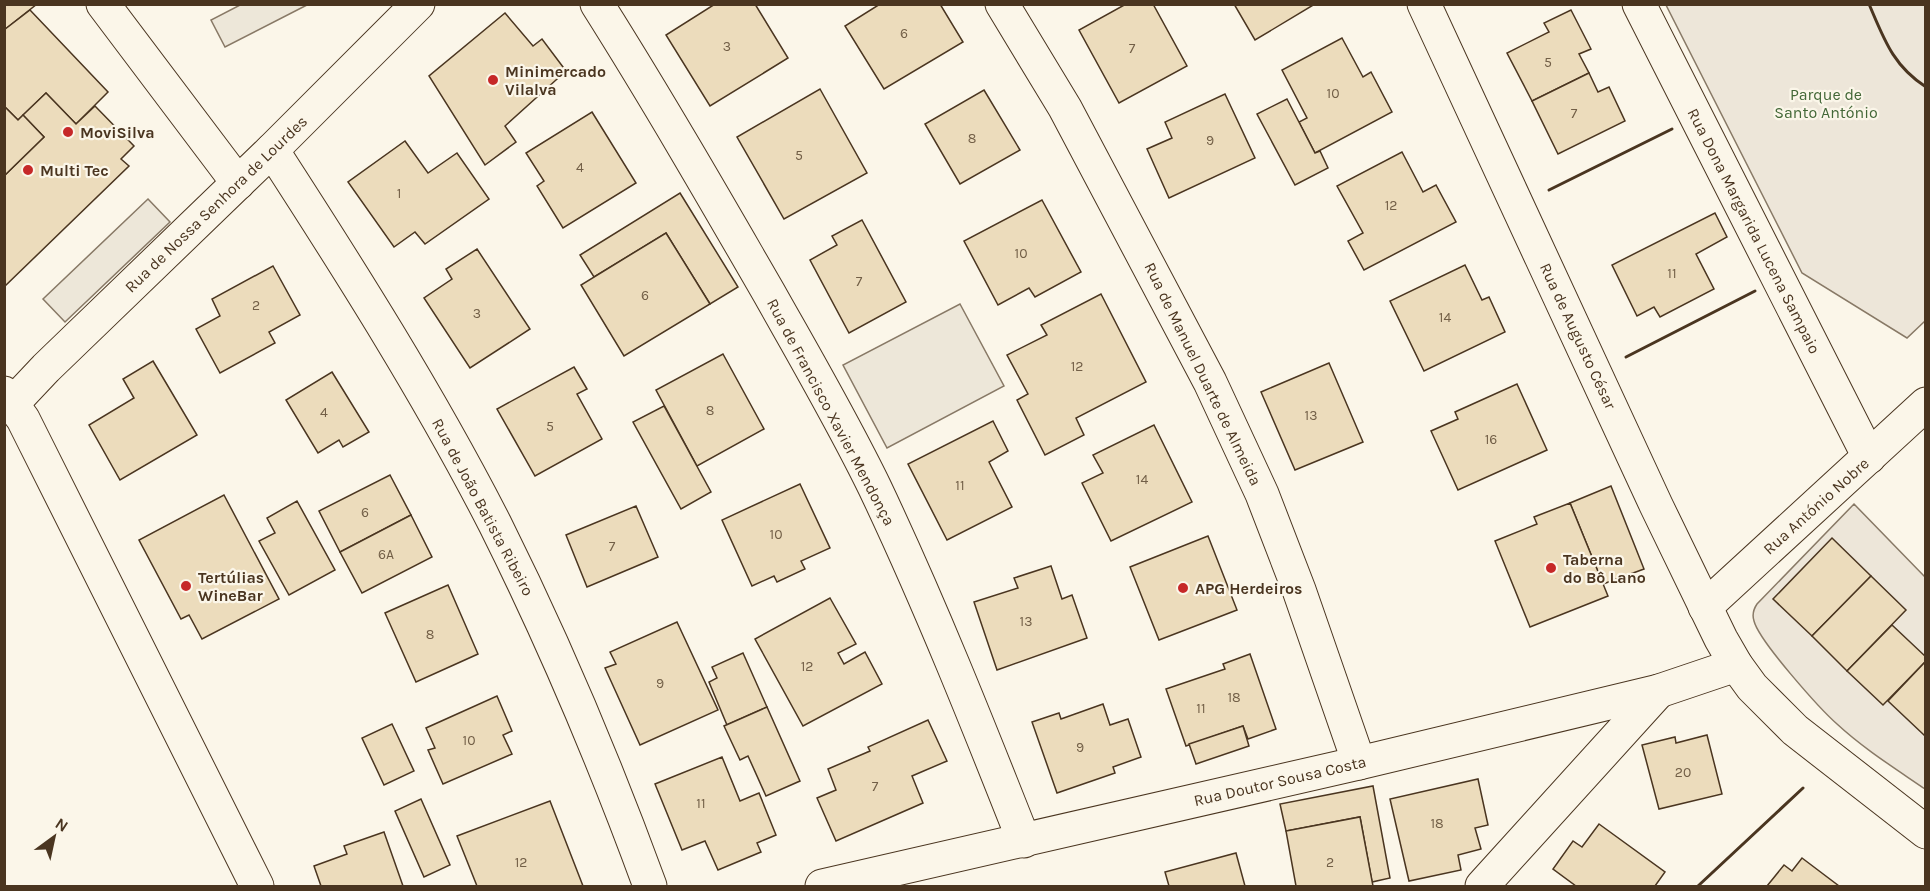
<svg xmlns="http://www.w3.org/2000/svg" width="1930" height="891" viewBox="0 0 1930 891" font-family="Karla,sans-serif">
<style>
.green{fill:#ede6d9;stroke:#887966;stroke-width:1.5}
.parking{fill:#ede7d9;stroke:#887966;stroke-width:1.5}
.building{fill:#ecdcbc;stroke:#4a3520;stroke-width:1.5}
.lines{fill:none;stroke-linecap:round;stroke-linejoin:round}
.minor-casing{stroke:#4a3520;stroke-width:35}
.tertiary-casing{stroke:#4a3520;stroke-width:35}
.minor{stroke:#fbf6e9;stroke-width:33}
.tertiary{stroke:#fbf6e9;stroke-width:33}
.wall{stroke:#4a3520;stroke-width:3}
.poi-dot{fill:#c62828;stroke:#fbf6e9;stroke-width:2}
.labels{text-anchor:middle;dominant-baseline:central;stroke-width:4.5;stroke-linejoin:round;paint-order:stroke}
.number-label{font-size:14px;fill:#725f47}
.poi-label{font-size:16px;font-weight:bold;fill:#4a3520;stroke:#fbf6e9;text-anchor:start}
.park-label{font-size:16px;fill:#436837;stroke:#fbf6e9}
.street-label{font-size:16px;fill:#4a3520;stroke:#fbf6e9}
</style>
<rect width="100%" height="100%" fill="#fbf6e9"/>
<!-- green -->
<g class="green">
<path d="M1666 5H1925V321L1907 338 1802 273Z"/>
<path d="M1854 504 1925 577V789C1896 769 1864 749 1837 724 1820 709 1759 641 1754 621 1752 615 1753 610 1757 604Z"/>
</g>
<!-- parking -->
<g class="parking">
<path d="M242 4H307V5L225 47 211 20Z"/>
<path d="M148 199 170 222 65 322 43 299Z"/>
<path d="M960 304 1004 386 887 448 843 365Z"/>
</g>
<!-- building -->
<g class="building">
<path d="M4 4H37L4 30Z"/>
<path d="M715 4H755L788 58 710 106 666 35Z"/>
<path d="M880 4H940L963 42 884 89 845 26Z"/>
<path d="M1126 4H1153L1187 66 1119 103 1079 30Z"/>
<path d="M1234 4H1315L1255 40Z"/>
<path d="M30 10 108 92 76 124 46 93 18 120 4 106V30Z"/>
<path d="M1571 10 1591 49 1579 54 1589 73 1532 101 1507 53 1549 32 1544 23Z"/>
<path d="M505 13 533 46 542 39 566 71 505 126 516 142 485 165 429 76Z"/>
<path d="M1342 38 1363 77 1371 72 1392 112 1315 153 1299 122 1307 118 1282 70Z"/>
<path d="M1589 73 1598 92 1609 87 1625 121 1558 154 1532 101Z"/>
<path d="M820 89 867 173 784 219 737 137Z"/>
<path d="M984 90 1020 150 960 184 925 124Z"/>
<path d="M46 93 76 124 95 106 134 146 121 159 129 166 4 287V176L44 137 23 115Z"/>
<path d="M1225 94 1255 158 1169 198 1147 149 1172 138 1165 122Z"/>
<path d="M1287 99 1315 153 1320 151 1328 168 1295 185 1257 114Z"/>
<path d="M4 106 18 120 23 115 44 137 4 176Z"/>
<path d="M592 112 636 183 563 228 537 186 544 181 526 153Z"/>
<path d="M405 141 428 173 457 153 489 199 425 244 415 232 394 247 348 182Z"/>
<path d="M1402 152 1423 192 1436 185 1456 222 1364 270 1348 241 1363 233 1337 186Z"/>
<path d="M680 193 738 287 710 304 666 233 594 277 580 255Z"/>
<path d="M1042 200 1081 272 1035 297 1029 288 998 305 964 241Z"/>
<path d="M1715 213 1727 237 1696 254 1714 289 1660 317 1654 307 1637 316 1612 265Z"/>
<path d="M862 220 906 302 849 333 810 260 837 245 832 236Z"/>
<path d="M666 233 710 304 624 356 581 285Z"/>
<path d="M477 249 530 329 470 368 424 298 452 279 446 269Z"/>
<path d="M1465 265 1482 300 1489 297 1505 332 1424 371 1390 301Z"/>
<path d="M273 266 300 315 269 332 275 343 220 373 196 329 220 316 212 299Z"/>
<path d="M1101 294 1146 382 1076 418 1084 435 1045 455 1017 400 1028 394 1007 355 1047 335 1041 325Z"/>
<path d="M723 354 764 429 697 466 656 390Z"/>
<path d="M153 361 197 435 120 480 89 425 134 398 123 379Z"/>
<path d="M1329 363 1363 442 1295 470 1261 392Z"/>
<path d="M574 367 587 389 577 394 602 439 535 476 497 409Z"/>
<path d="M332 372 369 432 343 447 339 440 318 453 286 400Z"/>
<path d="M1517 384 1547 450 1458 490 1431 431 1458 419 1455 412Z"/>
<path d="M664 406 711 492 681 509 633 422Z"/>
<path d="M993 421 1008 451 989 462 1012 507 947 540 908 464Z"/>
<path d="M1154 425 1192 502 1111 541 1082 483 1103 473 1093 455Z"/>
<path d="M390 475 411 515 340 552 319 511Z"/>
<path d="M800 484 830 548 801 561 805 569 777 582 774 576 752 586 722 520Z"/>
<path d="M1611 486 1644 569 1603 584 1570 503Z"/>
<path d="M224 495 279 599 202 639 189 615 181 619 139 540Z"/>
<path d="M297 501 335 570 289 595 259 541 275 533 267 518Z"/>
<path d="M1570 503 1608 596 1530 627 1495 541 1537 524 1534 517Z"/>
<path d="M636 506 658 557 587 587 566 535Z"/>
<path d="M411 515 432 557 362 593 340 552Z"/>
<path d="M1208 536 1237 610 1159 640 1130 567Z"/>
<path d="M1832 538 1871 576 1812 636 1773 599Z"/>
<path d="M1051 566 1062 599 1072 595 1087 638 997 670 974 602 1018 588 1014 578Z"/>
<path d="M1871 576 1906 610 1847 671 1812 636Z"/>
<path d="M448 585 478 654 416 682 385 613Z"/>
<path d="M830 598 856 644 838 653 844 664 865 652 882 684 803 726 755 639Z"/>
<path d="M677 622 718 710 640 745 605 668 616 664 610 652Z"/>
<path d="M1892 625 1926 657V661L1883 705 1847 671Z"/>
<path d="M743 653 767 707 727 725 709 682 717 678 712 667Z"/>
<path d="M1250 654 1276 729 1248 739 1243 726 1186 746 1166 689 1225 669 1223 664Z"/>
<path d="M1926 661V733L1924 735 1888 701Z"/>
<path d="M497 696 512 731 503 735 512 754 443 784 428 750 435 748 426 728Z"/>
<path d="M1103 704 1110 725 1128 719 1141 757 1113 767 1115 773 1057 793 1032 722 1059 713 1061 719Z"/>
<path d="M767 707 800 781 766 796 748 756 740 760 724 726Z"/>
<path d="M928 720 947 761 912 776 923 803 836 841 817 798 836 790 828 769 870 751 868 747Z"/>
<path d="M392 724 414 771 384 785 362 738Z"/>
<path d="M1243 726 1249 746 1196 764 1189 744Z"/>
<path d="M1707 735 1722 794 1659 809 1642 745 1675 737 1676 743Z"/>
<path d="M722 757 740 801 759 793 776 835 757 843 761 852 718 870 705 841 682 850 655 784Z"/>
<path d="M1478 779 1488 825 1475 828 1481 849 1458 855 1461 870 1409 881 1390 799Z"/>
<path d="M1373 786 1390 878 1372 882 1360 817 1286 831 1280 804Z"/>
<path d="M421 799 450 865 424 877 395 811Z"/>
<path d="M550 801 583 886H477L457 836Z"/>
<path d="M1360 817 1373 886H1296L1286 831Z"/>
<path d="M1599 824 1665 872 1655 886H1576L1553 869 1573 841 1582 847Z"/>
<path d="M384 832 403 886H321L314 866 347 854 344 846Z"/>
<path d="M1236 853 1245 886H1169L1165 872Z"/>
<path d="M1802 858 1839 886H1767L1784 865 1792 871Z"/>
</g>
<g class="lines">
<defs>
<g id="minor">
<path d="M103 4 238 183"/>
<path d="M597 4C657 99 713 196 769 293 805 357 843 422 875 488 930 604 977 722 1024 841"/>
<path d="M1002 4 1065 108 1210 382 1262 494 1299 590 1359 763"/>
<path d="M1639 4 1869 457"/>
<path d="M272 150C351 272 429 395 495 524 554 642 605 763 650 886"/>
<path d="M1705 607 1926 404"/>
<path d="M822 886 1359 763 1659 691 1736 665"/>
<path d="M1482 886 1659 691"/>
</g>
<g id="tertiary">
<path d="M1424 4 1656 505 1721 639 1736 665 1752 687 1795 730 1926 832"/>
<path d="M4 393 23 419 33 439 257 886"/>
<path d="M13 403 46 368 272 150 418 4"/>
</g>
</defs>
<!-- minor casing -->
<use href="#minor" class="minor-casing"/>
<!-- tertiary casing -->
<use href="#tertiary" class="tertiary-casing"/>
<!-- minor -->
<use href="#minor" class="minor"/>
<!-- tertiary -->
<use href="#tertiary" class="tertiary"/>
<!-- wall -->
<g class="wall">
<path d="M1869 4C1884 39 1893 66 1926 87"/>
<path d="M1549 190 1672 129"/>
<path d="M1626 357 1755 291"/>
<path d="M1698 886 1803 788"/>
</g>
</g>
<!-- markers -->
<g class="poi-dot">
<circle cx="493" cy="80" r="6"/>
<circle cx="68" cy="132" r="6"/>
<circle cx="28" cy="170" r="6"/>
<circle cx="1551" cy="568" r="6"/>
<circle cx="186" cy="586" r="6"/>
<circle cx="1183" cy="588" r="6"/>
</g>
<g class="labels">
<!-- number labels -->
<g class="number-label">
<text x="904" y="33">6</text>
<text x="727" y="46">3</text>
<text x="1132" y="48">7</text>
<text x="1548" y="62">5</text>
<text x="1333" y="93">10</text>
<text x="1574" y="113">7</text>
<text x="972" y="138">8</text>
<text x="1210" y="140">9</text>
<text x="799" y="155">5</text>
<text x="580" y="167">4</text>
<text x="399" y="193">1</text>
<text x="1391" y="205">12</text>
<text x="1021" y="253">10</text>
<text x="1672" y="273">11</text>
<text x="859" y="281">7</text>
<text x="645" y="295">6</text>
<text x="256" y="305">2</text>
<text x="477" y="313">3</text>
<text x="1445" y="317">14</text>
<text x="1077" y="366">12</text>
<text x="710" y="410">8</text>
<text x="324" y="412">4</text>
<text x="1311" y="415">13</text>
<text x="550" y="426">5</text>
<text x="1491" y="439">16</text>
<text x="1142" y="479">14</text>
<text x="960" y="485">11</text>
<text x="365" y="512">6</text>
<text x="776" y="534">10</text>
<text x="612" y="546">7</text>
<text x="386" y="554">6A</text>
<text x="1026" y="621">13</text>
<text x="430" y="634">8</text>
<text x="807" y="666">12</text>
<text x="660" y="683">9</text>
<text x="1234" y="697">18</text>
<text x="1201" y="708">11</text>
<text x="469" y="740">10</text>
<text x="1080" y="747">9</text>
<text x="1683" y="772">20</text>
<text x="875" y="786">7</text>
<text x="701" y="803">11</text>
<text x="1437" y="823">18</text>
<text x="521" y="862">12</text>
<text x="1330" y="862">2</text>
</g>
<!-- poi labels -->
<g class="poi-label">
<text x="505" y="71">Minimercado<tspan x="505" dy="18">Vilalva</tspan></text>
<text x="80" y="132">MoviSilva</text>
<text x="40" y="170">Multi Tec</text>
<text x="1563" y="559">Taberna<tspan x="1563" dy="18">do Bô Lano</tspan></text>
<text x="198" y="577">Tertúlias<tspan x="198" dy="18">WineBar</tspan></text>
<text x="1195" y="588">APG Herdeiros</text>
</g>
<!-- park labels -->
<g class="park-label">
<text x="1826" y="94">Parque de<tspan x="1826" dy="18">Santo António</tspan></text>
</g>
<!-- street labels -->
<g class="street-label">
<text transform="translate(216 204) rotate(-44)">Rua de Nossa Senhora de Lourdes</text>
<text transform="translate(1754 231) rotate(63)">Rua Dona Margarida Lucena Sampaio</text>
<text transform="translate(1578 336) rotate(65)">Rua de Augusto César</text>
<text transform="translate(1203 374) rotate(64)">Rua de Manuel Duarte de Almeida</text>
<text transform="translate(831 412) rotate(62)">Rua de Francisco Xavier Mendonça</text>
<text transform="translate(1816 506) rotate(-42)">Rua António Nobre</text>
<text transform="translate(483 507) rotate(62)">Rua de João Batista Ribeiro</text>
<text transform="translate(1280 781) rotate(-13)">Rua Doutor Sousa Costa</text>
</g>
</g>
<!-- border -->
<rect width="1930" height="891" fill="none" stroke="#4a3520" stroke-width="12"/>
<!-- north arrow -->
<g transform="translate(54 837) rotate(33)" stroke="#fbf6e9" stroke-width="4.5" paint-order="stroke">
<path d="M0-4.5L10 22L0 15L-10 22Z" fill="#4a3520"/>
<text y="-9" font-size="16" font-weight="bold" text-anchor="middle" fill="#4a3520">N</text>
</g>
</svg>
